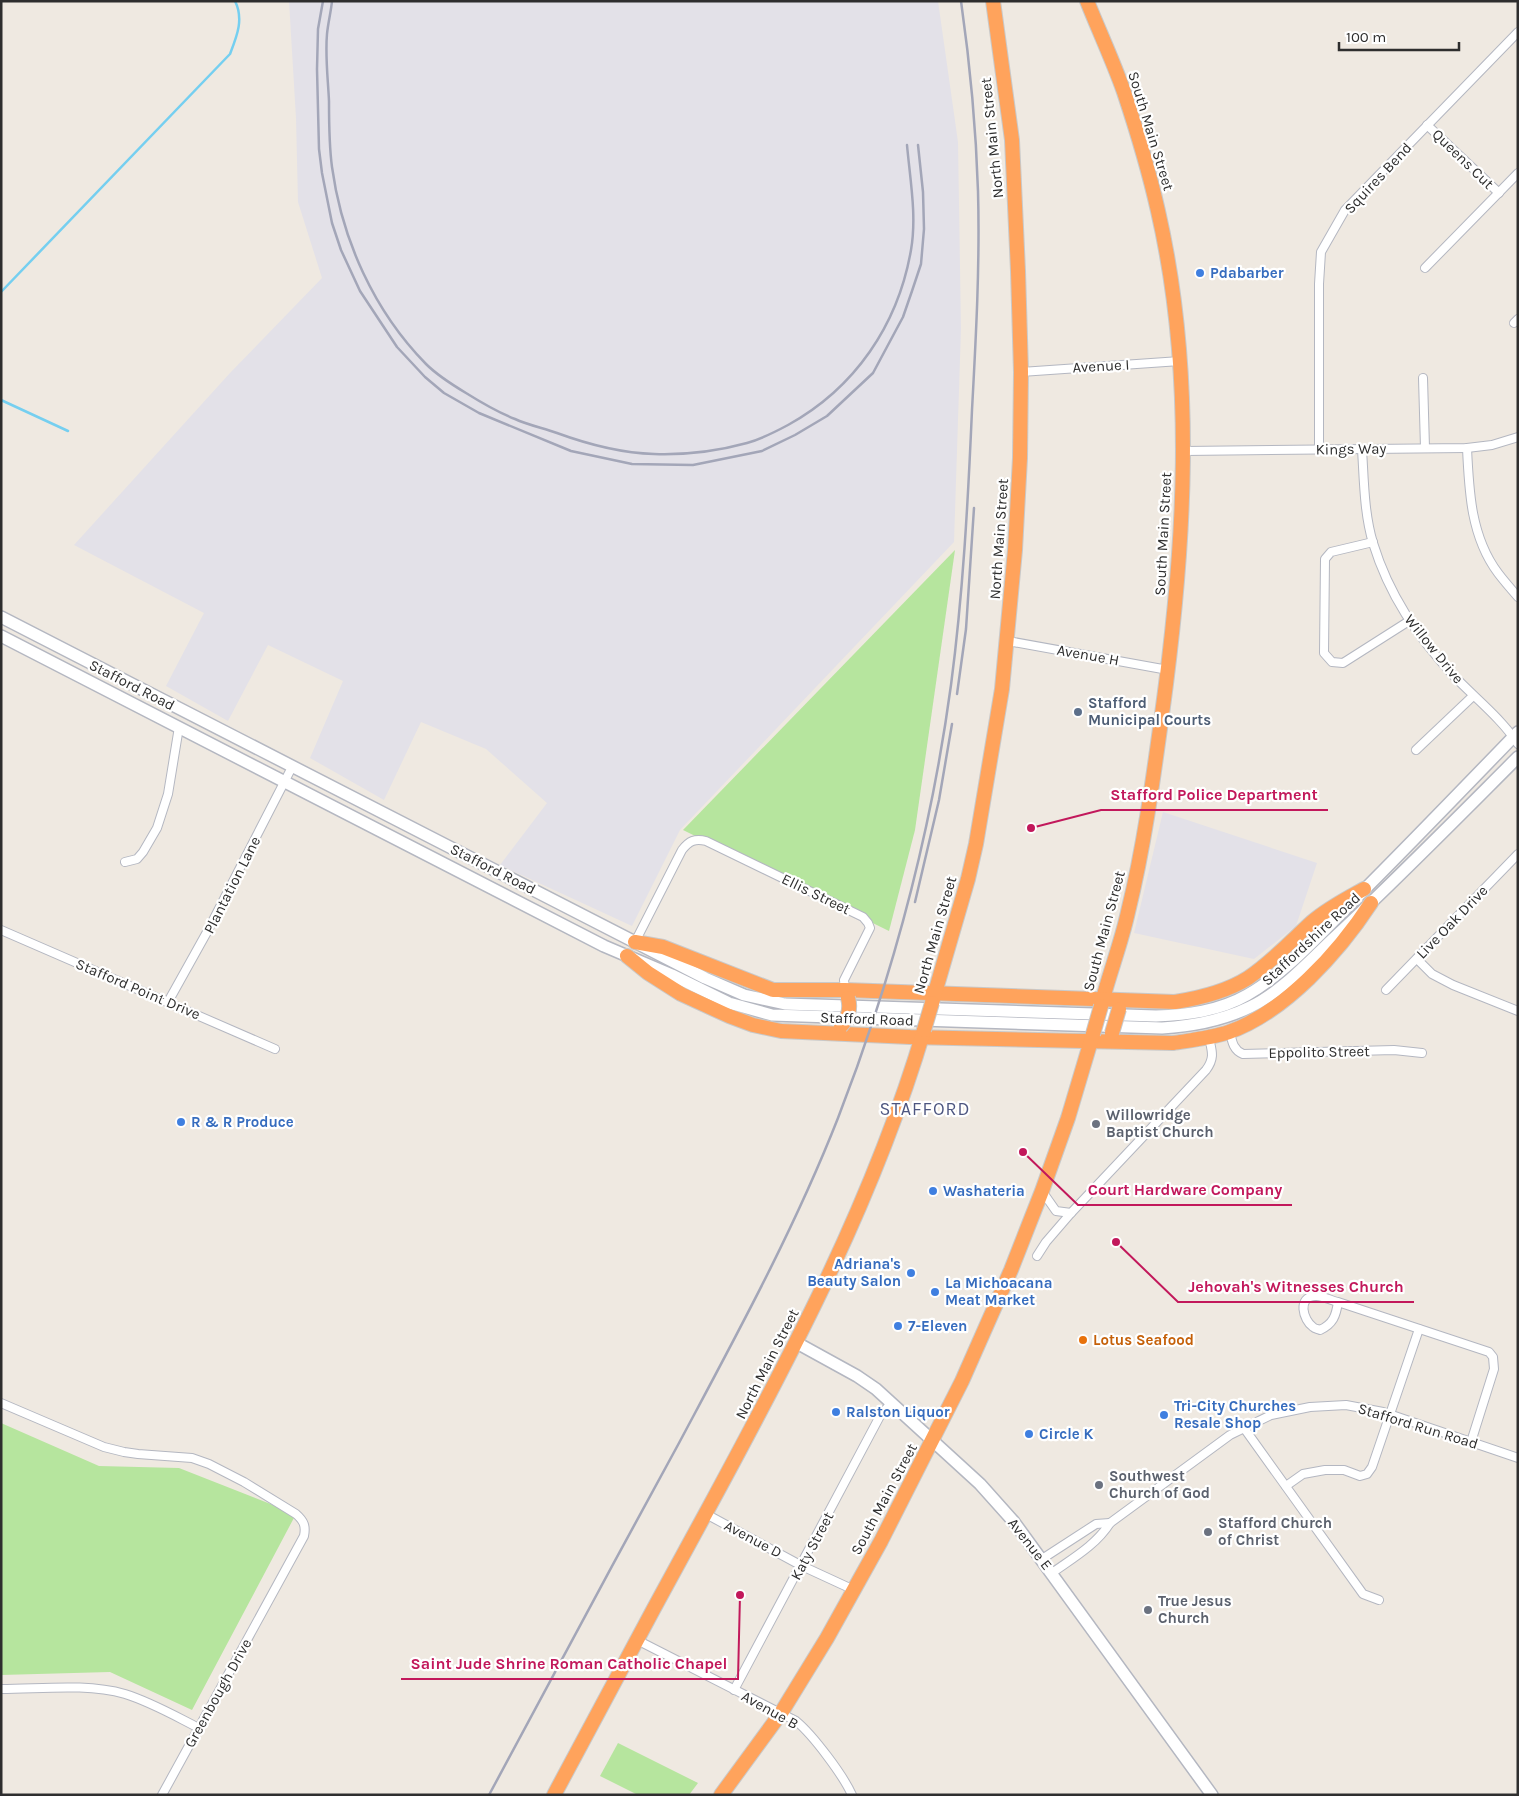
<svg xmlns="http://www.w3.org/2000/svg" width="1519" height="1796" viewBox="0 0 1519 1796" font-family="Karla,sans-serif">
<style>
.industrial{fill:#e3e1e8}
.green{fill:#b6e59e}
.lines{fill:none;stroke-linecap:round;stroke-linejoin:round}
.stream{stroke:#75cff0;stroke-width:2.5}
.street-casing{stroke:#b4b7c1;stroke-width:10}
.secondary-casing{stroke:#b4b7c1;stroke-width:14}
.highway-casing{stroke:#c9c9c9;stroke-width:16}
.street{stroke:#fff;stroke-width:8}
.secondary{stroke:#fff;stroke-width:11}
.highway{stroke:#ffa35c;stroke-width:14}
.rail{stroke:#a3a6b8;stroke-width:2.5}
.highway-bridge-casing{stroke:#c9c9c9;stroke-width:16;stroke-linecap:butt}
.highway-bridge{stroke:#ffa35c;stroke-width:14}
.shop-dot{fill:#3f7fe0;stroke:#fff;stroke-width:2}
.service-dot{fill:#5c6f8a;stroke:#fff;stroke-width:2}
.worship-dot{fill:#6b7280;stroke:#fff;stroke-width:2}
.food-dot{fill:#e8710a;stroke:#fff;stroke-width:2}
.labels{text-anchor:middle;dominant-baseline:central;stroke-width:4.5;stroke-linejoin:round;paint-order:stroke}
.street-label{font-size:15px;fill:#2e2e2e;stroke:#fff}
.shop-label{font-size:15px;font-weight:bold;fill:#366cbe;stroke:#fff;text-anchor:start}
.service-label{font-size:15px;font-weight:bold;fill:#4e5e75;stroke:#fff;text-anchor:start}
.worship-label{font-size:15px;font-weight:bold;fill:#5b616d;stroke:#fff;text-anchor:start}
.food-label{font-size:15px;font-weight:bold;fill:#c56008;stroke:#fff;text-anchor:start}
.quarter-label{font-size:18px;letter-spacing:1px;fill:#4d5680;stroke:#fff}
.leader{fill:none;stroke:#c2185b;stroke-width:2}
.callout-dot{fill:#c2185b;stroke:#fff;stroke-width:2}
.callout-label{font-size:16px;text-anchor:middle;font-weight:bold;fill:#c2185b;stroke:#fff;stroke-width:4.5;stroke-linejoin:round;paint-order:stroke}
</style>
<rect width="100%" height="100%" fill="#efe9e1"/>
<!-- industrial -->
<g class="industrial">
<path d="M289 1H938L958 142 961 329 954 542 680 830 632 926 500 865 547 803 486 749 421 722 384 800 310 758 343 681 268 645 228 721 166 686 204 613 74 545 230 373 322 278 298 202 296 118Z"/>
<path d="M1163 812 1317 863 1296 926 1254 959 1134 933Z"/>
</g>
<!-- green -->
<g class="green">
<path d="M955 550 915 830 889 931 683 830Z"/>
<path d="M1 1423 99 1466 179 1468 296 1514 192 1710 110 1672 1 1675Z"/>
<path d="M618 1743 698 1783 689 1795H638L600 1776Z"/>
</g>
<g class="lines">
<!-- stream -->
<g class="stream">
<path d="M1 292 230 54C237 36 244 19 235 1"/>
<path d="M1 400 68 431"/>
</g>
<defs>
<g id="street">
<path d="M1427 125 1499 193"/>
<path d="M1425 268 1518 173"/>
<path d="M1514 323 1518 319"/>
<path d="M1021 372 1180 361"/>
<path d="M1423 378 1425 448"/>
<path d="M1467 448C1469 492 1471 537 1498 573 1504 581 1511 589 1518 597"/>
<path d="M1362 449C1364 480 1364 513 1373 543 1389 595 1417 636 1453 675 1475 698 1501 718 1518 744"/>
<path d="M1319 450V284L1321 252 1345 210 1518 32"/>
<path d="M1184 451 1467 448 1492 445 1518 437"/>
<path d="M1373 542 1331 552 1325 559 1324 653 1332 662 1343 663 1409 621"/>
<path d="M1008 641 1168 670"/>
<path d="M1416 750 1473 696"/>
<path d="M125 862 137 859 143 852 157 828 168 794 179 727"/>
<path d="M1 930 275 1049"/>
<path d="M635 942 682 850C689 841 695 838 706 841L863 917 868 923 870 928 844 980 845 990"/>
<path d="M1417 959 1432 974 1453 985 1518 1011"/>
<path d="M1386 990 1518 854"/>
<path d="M168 1002 207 932 292 767"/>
<path d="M1230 1032C1232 1041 1233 1050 1243 1054L1394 1050 1422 1053"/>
<path d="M1042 1191 1056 1211 1071 1213"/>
<path d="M1037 1256 1046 1242 1071 1213 1206 1070C1215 1058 1212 1051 1209 1038"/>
<path d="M1338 1302C1336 1316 1333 1324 1320 1330 1318 1329 1315 1329 1313 1327 1303 1320 1297 1297 1315 1296 1321 1295 1332 1301 1338 1302L1489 1352 1493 1357 1494 1369 1471 1442"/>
<path d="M1 1403 104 1447 124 1452 138 1454 192 1458 209 1464 244 1482 296 1514C304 1521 306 1526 304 1536L162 1795"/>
<path d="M1244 1428 1363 1594 1379 1600"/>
<path d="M1286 1486 1303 1474 1325 1470H1344L1360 1476 1367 1474 1372 1467 1419 1329"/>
<path d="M706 1514 802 1566 854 1590"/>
<path d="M1042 1559 1096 1524 1110 1523"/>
<path d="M1052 1573C1073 1558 1096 1545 1110 1523L1230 1435 1271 1415 1310 1407 1346 1405 1383 1412 1518 1458"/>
<path d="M637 1640 796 1721C813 1735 843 1775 852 1795"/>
<path d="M1 1689C41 1689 86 1683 125 1694 151 1702 175 1716 199 1728"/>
<path d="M734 1690 880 1416 891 1403"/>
</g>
<g id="secondary">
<path d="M1 617 705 978 744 995 785 1004 1156 1016C1187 1015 1219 1011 1247 995 1286 973 1325 929 1357 897 1411 843 1464 788 1518 732"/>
<path d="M1 636 604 946 672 975 729 1003 772 1015 1162 1028C1193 1026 1222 1021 1250 1007 1283 991 1310 960 1337 935 1399 877 1458 817 1518 757"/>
<path d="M797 1343 857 1376 876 1389 980 1484 1014 1522 1212 1795"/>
</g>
<g id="highway">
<path d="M1087 1C1099 31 1113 61 1124 92 1137 131 1149 171 1158 211 1196 377 1185 547 1162 714 1153 780 1144 847 1128 912 1121 944 1109 974 1101 1006"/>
<path d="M635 942 663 947 773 990H845L1175 1002C1200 998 1226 992 1248 978 1272 962 1291 941 1312 922 1328 908 1346 899 1364 889"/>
<path d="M627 956 648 973 681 994 729 1016 753 1025 781 1031 910 1037 1173 1043C1192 1040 1211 1038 1229 1032 1285 1012 1339 952 1371 903"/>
<path d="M932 1003 968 879 976 844 1002 689 1015 550 1020 458 1021 372 1018 271 1012 140 993 1"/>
<path d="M554 1795C605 1699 656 1604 708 1509 792 1354 874 1199 924 1030"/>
<path d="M721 1795 781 1713 827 1638 881 1541 962 1381 1011 1270 1042 1191 1068 1118 1093 1034"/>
</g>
</defs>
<!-- street casing -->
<use href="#street" class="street-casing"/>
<!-- secondary casing -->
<use href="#secondary" class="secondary-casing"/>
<!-- highway casing -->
<use href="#highway" class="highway-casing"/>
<!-- street -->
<use href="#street" class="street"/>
<!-- secondary -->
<use href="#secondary" class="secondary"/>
<!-- highway -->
<use href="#highway" class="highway"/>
<!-- rail -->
<g class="rail">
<path d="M323 1 318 29 317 69 319 149 322 173 332 223 341 250 360 291 397 347 425 377 444 393 479 413 571 451 632 464 693 465 762 451 795 435 827 416 873 373 903 317 912 291 921 264 924 229 923 192 918 145"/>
<path d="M332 1C331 12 328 23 327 34 325 56 328 79 329 101 329 123 329 145 332 167 342 240 374 311 426 364 438 376 451 384 466 393 482 403 497 412 515 419 528 425 543 428 557 433 587 444 621 453 654 454 684 455 718 451 747 443 761 439 775 432 788 425 855 388 898 325 911 250 917 216 910 179 907 145"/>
<path d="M957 694 966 629 974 508"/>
<path d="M915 902 939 800 952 724"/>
<path d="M489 1795C552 1677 615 1560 679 1443 736 1336 794 1230 838 1118 892 979 931 833 951 685 963 594 968 502 972 410 976 337 980 264 978 191 976 127 970 64 961 1"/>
</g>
<defs>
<g id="highway-bridge">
<path d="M841 1026C848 1019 851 1008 848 998"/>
<path d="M924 1030 932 1003"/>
<path d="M1112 1033 1119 1009"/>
<path d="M1093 1034 1101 1006"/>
</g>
</defs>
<!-- highway-bridge casing -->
<use href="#highway-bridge" class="highway-bridge-casing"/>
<!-- highway-bridge -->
<use href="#highway-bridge" class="highway-bridge"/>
</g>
<!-- markers -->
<g class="shop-dot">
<circle cx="1200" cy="273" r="5"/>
<circle cx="181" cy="1122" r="5"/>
<circle cx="933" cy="1191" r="5"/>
<circle cx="911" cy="1273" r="5"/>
<circle cx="935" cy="1292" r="5"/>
<circle cx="898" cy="1326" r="5"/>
<circle cx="836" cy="1412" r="5"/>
<circle cx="1164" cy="1415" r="5"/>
<circle cx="1029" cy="1434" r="5"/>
</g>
<circle class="service-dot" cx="1078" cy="712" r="5"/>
<g class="worship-dot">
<circle cx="1096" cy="1124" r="5"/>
<circle cx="1099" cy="1485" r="5"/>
<circle cx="1208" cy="1532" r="5"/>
<circle cx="1148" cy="1610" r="5"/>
</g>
<circle class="food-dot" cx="1083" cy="1340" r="5"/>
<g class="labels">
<!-- street labels -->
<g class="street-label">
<text transform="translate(1151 131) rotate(73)">South Main Street</text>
<text transform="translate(992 138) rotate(-96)">North Main Street</text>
<text transform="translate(1463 159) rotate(44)">Queens Cut</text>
<text transform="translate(1378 178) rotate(-47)">Squires Bend</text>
<text transform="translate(1101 366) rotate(-3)">Avenue I</text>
<text transform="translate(1351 449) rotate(-1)">Kings Way</text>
<text transform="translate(1163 534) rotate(-87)">South Main Street</text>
<text transform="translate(999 539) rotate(-86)">North Main Street</text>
<text transform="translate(1434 649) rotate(51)">Willow Drive</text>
<text transform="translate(1088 655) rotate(10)">Avenue H</text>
<text transform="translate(132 685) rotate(27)">Stafford Road</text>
<text transform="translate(493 869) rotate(27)">Stafford Road</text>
<text transform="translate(232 885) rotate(-63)">Plantation Lane</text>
<text transform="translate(816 894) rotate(26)">Ellis Street</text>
<text transform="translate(1452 922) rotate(-46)">Live Oak Drive</text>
<text transform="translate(1104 931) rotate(-75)">South Main Street</text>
<text transform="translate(935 935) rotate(-74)">North Main Street</text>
<text transform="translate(1311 939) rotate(-43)">Staffordshire Road</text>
<text transform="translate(138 989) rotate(23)">Stafford Point Drive</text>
<text transform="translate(867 1019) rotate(2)">Stafford Road</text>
<text transform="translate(1319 1052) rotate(-1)">Eppolito Street</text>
<text transform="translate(767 1364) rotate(-63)">North Main Street</text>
<text transform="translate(1418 1426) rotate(17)">Stafford Run Road</text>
<text transform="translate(884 1499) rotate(-62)">South Main Street</text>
<text transform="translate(753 1539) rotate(28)">Avenue D</text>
<text transform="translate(1030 1544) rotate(52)">Avenue E</text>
<text transform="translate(812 1546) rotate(-62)">Katy Street</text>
<text transform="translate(218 1693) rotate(-61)">Greenbough Drive</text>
<text transform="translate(770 1710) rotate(29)">Avenue B</text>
</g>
<!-- shop labels -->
<g class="shop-label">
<text x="1210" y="273">Pdabarber</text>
<text x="191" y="1122">R &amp; R Produce</text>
<text x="943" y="1191">Washateria</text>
<text x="901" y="1264" text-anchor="end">Adriana's<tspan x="901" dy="17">Beauty Salon</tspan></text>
<text x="945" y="1283">La Michoacana<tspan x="945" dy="17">Meat Market</tspan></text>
<text x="908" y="1326">7-Eleven</text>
<text x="1174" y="1406">Tri-City Churches<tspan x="1174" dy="17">Resale Shop</tspan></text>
<text x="846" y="1412">Ralston Liquor</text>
<text x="1039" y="1434">Circle K</text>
</g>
<!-- service labels -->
<g class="service-label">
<text x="1088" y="703">Stafford<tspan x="1088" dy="17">Municipal Courts</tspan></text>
</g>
<!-- worship labels -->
<g class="worship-label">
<text x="1106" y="1115">Willowridge<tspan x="1106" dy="17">Baptist Church</tspan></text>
<text x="1109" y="1476">Southwest<tspan x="1109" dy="17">Church of God</tspan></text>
<text x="1218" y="1523">Stafford Church<tspan x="1218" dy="17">of Christ</tspan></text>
<text x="1158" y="1601">True Jesus<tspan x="1158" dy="17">Church</tspan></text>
</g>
<!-- food labels -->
<g class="food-label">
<text x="1093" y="1340">Lotus Seafood</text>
</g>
<!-- quarter labels -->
<g class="quarter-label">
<text x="925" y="1109">STAFFORD</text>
</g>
</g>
<!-- callouts -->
<path class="leader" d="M1031 828L1101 810H1328M1023 1152L1078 1205H1292M1116 1242L1178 1302H1414M740 1595L738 1679H401"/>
<g class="callout-dot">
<circle cx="1031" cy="828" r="5"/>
<circle cx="1023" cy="1152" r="5"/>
<circle cx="1116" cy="1242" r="5"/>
<circle cx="740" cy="1595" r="5"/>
</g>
<g class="callout-label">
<text x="1214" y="800">Stafford Police Department</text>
<text x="1185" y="1195">Court Hardware Company</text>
<text x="1296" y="1292">Jehovah's Witnesses Church</text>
<text x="569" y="1669">Saint Jude Shrine Roman Catholic Chapel</text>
</g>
<!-- border -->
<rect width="1519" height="1796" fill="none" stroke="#2e2e2e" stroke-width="5"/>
<!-- scale -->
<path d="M1339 42v8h120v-8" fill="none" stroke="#2e2e2e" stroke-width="2.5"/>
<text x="1346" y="42" font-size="15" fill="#2e2e2e" stroke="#ffffff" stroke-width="4" paint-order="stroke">100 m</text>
</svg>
